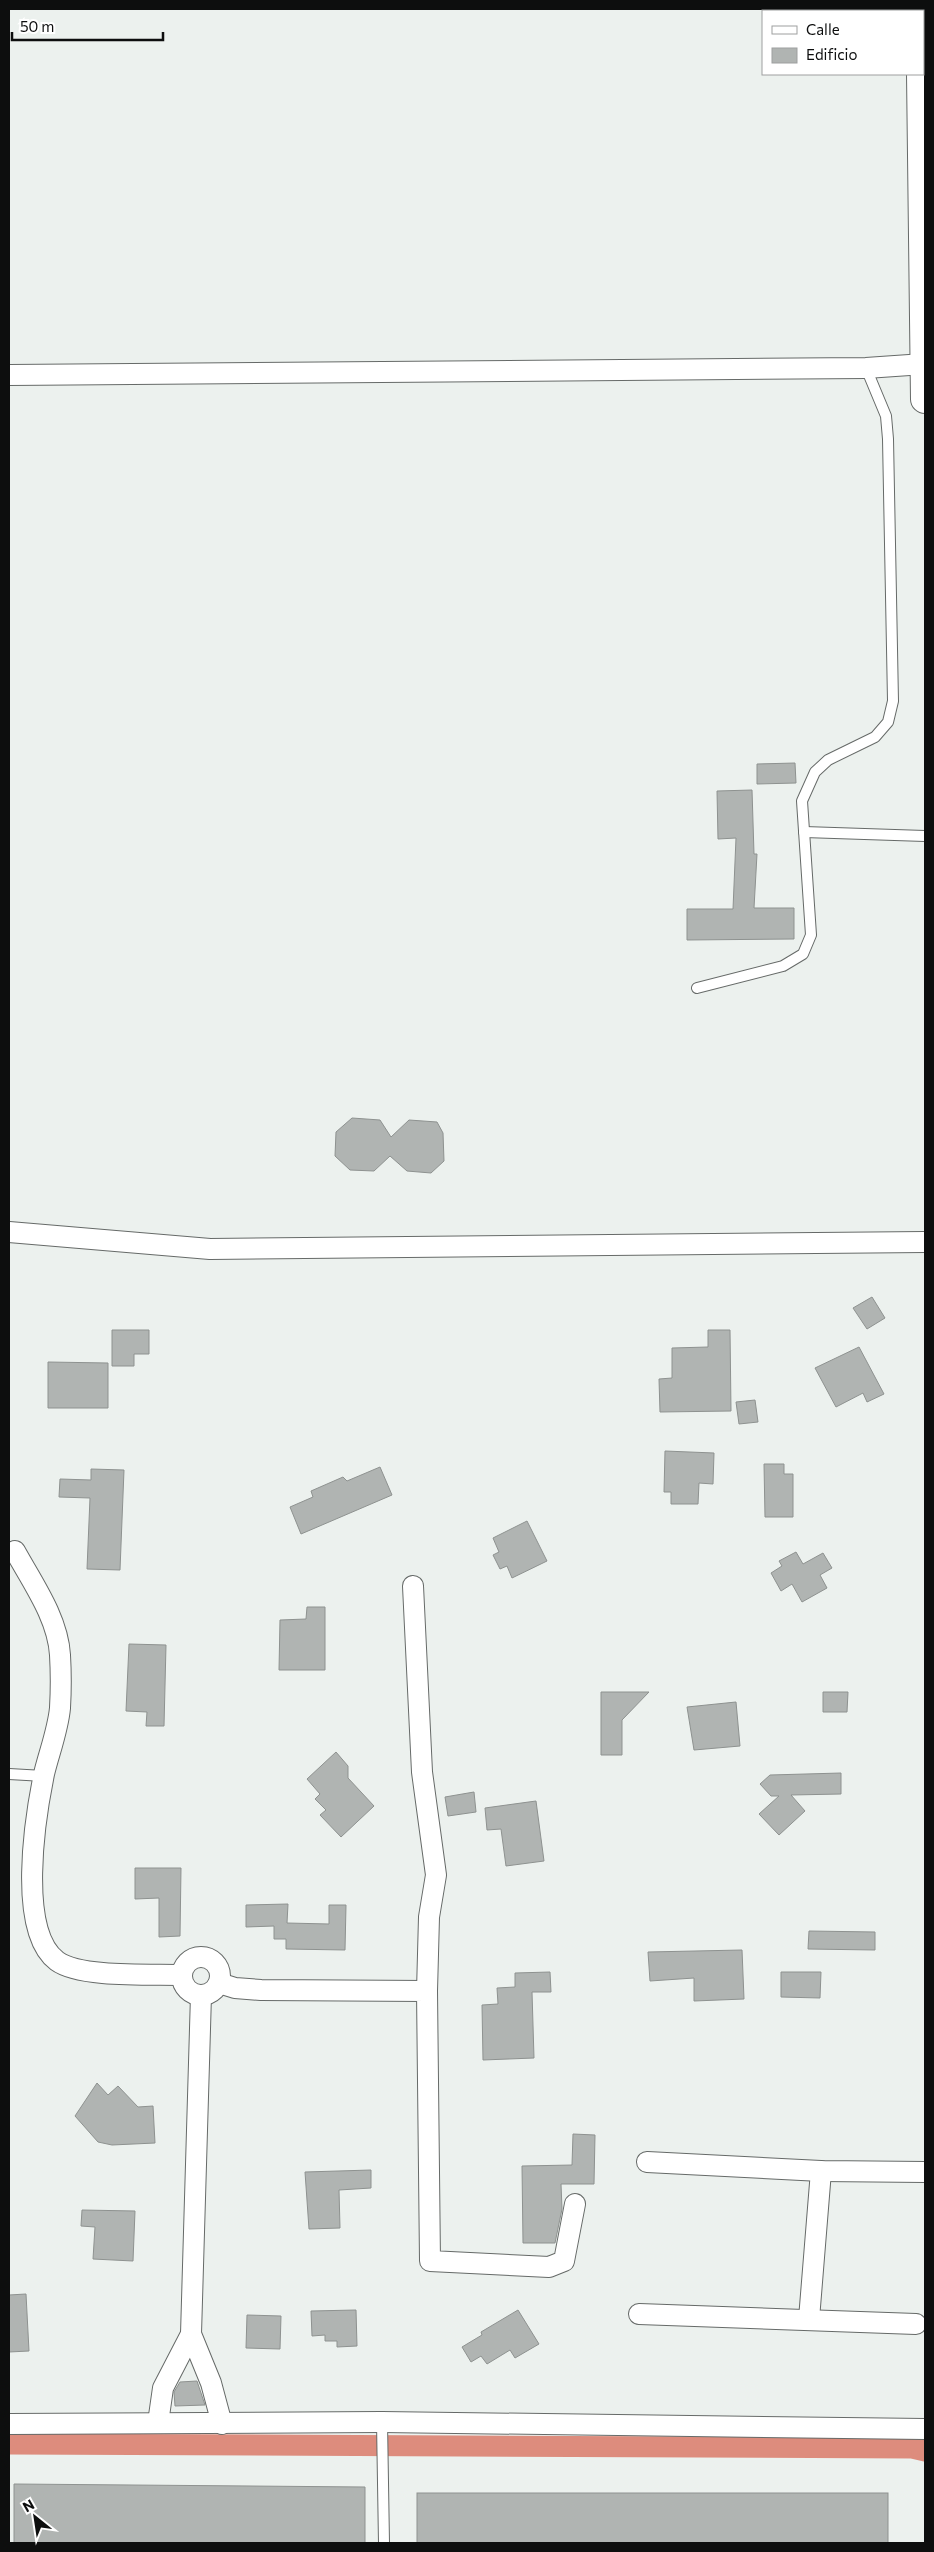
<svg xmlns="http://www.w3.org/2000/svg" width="934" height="2552" viewBox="0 0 934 2552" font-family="Commissioner,sans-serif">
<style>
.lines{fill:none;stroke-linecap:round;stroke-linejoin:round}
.canal{stroke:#dd8c7d;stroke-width:21}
.building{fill:#b0b4b2;stroke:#8e9290}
.lane-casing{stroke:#666a68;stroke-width:12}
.street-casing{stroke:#666a68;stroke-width:22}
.secondary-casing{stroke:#666a68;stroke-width:30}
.lane{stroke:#fff;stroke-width:10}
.street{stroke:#fff;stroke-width:20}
.secondary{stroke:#fff;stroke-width:28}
</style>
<rect width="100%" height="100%" fill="#ecf1ee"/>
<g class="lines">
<!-- canal -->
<path class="canal" d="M9 2444 912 2448 925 2451"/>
</g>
<!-- building -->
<g class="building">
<path d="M795 763 796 783 757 784V764Z"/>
<path d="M752 790 754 854H757L754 908H794V939L687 940V909H733L736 838 718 839 717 791Z"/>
<path d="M352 1118 380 1120 391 1137 409 1120 437 1122 443 1133 444 1161 431 1173 407 1171 390 1156 374 1171 350 1170 335 1156 336 1132Z"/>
<path d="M872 1297 885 1318 867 1329 853 1308Z"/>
<path d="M112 1330H149V1354H134V1366H112Z"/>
<path d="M708 1330H730L731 1411 660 1412 659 1379 672 1378V1348L708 1347Z"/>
<path d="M859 1347 884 1394 867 1402 863 1393 836 1407 815 1368Z"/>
<path d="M48 1362 108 1363V1408H48Z"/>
<path d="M755 1400 758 1422 739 1424 736 1402Z"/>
<path d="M665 1451 714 1453 713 1484 699 1483 698 1504H671V1492H664Z"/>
<path d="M764 1464H784V1474H793V1517H765Z"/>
<path d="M380 1467 392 1495 301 1534 290 1507 313 1497 311 1491 343 1477 347 1481Z"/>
<path d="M91 1469 124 1470 120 1570 87 1569 90 1498 59 1497 60 1479 91 1480Z"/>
<path d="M527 1521 547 1561 512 1578 507 1566 500 1569 493 1555 499 1552 493 1538Z"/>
<path d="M796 1552 803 1564 823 1553 832 1568 820 1575 827 1588 802 1602 792 1584 781 1591 771 1573 782 1566 779 1561Z"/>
<path d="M307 1607H325V1670H279L280 1620 306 1619Z"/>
<path d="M129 1644 166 1645 164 1726H146L147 1712 126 1711Z"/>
<path d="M601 1692H649L622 1720V1755H601Z"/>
<path d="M823 1692H848L847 1712H823Z"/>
<path d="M736 1702 740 1746 694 1750 687 1707Z"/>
<path d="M336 1752 348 1766V1778L374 1806 341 1837 320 1815 326 1810 315 1799 320 1794 307 1779Z"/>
<path d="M841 1773V1794L791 1795 805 1811 779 1835 759 1814 779 1796H771L760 1784 770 1775Z"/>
<path d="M474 1792 476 1812 448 1816 445 1797Z"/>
<path d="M536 1801 544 1861 506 1866 501 1829 487 1830 485 1808Z"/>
<path d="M135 1868H181L180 1936 159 1937V1898L135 1899Z"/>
<path d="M288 1904 287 1923 329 1924V1905H346L345 1950 286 1949V1939H274V1926L246 1927V1905Z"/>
<path d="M809 1931 875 1932V1950L808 1949Z"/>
<path d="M742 1950 744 1999 694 2001V1978L650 1981 648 1952Z"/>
<path d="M550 1972 551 1992H532L534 2058 483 2060 482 2005 498 2004 497 1988 515 1987V1973Z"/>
<path d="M781 1972H821L820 1998 781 1997Z"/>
<path d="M97 2083 108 2095 118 2086 138 2107 153 2106 155 2143 112 2145 98 2142 75 2116Z"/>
<path d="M573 2134 595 2135 594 2184H561L562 2209 555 2243H523L522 2166 572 2165Z"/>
<path d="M371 2170V2188L339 2190 340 2228 309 2229 305 2172Z"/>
<path d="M82 2210 135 2211 133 2261 93 2259 95 2227 81 2226Z"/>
<path d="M26 2294 29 2351 9 2352V2295Z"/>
<path d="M356 2310 357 2346 337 2347V2341H325V2335L312 2336 311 2311Z"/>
<path d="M518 2310 539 2344 515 2358 510 2350 487 2364 481 2356 471 2362 462 2347 482 2335 481 2332Z"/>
<path d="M247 2315 281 2316 280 2349 246 2348Z"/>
<path d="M197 2381 205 2405 175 2406 174 2392 180 2382Z"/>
<path d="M14 2484 365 2487V2543H14Z"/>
<rect x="417" y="2493" width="471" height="50"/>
</g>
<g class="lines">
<defs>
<g id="lane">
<path d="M804 832 925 836"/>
<path d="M697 988 783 966 803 954 811 935 802 801 815 772 828 760 875 737 888 722 893 701 888 439 886 416 866 368"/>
<path d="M9 1774 44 1776"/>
<path d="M382 2422 384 2543"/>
</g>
<g id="street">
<path d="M9 375 866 368 924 364"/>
<path d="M9 1232 210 1249 925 1242"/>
<path d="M15 1551C32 1582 58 1618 60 1655 61 1672 61 1691 60 1708 58 1730 49 1753 44 1774 35 1818 17 1931 57 1961 80 1978 152 1974 181 1975"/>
<path d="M413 1586 422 1772 436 1875 429 1917 427 1991"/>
<circle cx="201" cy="1976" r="19"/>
<path d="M219 1983 235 1988 261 1990 427 1991 430 2261 549 2267 564 2261 575 2204"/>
<path d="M201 1995 191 2334 211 2383 222 2424"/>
<path d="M647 2162 821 2171 925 2172"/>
<path d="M639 2314 916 2324"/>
<path d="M809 2319 821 2171"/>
<path d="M158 2423 163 2388 191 2334"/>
<path d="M9 2424 382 2422 925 2429"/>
</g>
<g id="secondary">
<path d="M920 9V11"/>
<path d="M921 74 925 399"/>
</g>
</defs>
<!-- lane casing -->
<use href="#lane" class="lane-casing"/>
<!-- street casing -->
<use href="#street" class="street-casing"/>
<!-- secondary casing -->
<use href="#secondary" class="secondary-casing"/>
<!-- lane -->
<use href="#lane" class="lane"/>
<!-- street -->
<use href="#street" class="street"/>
<!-- secondary -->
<use href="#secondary" class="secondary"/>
</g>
<!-- border -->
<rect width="934" height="2552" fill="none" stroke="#0d0e0e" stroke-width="20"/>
<!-- legend -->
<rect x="762" y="10" width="162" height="65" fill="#ffffff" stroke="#9e9f9f"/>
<rect x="772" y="26" width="25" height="8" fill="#ffffff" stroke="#9e9f9f"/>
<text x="806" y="35" font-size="15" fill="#0d0e0e">Calle</text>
<rect x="772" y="48" width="25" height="15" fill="#b0b4b2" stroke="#9e9f9f"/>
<text x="806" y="60" font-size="15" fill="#0d0e0e">Edificio</text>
<!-- north arrow -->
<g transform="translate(35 2517) rotate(330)" stroke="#ffffff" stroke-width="4" paint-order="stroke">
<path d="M0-4L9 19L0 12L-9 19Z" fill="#0d0e0e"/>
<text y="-8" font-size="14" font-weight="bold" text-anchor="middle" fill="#0d0e0e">N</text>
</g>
<!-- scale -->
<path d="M12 32v8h151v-8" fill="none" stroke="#0d0e0e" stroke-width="2.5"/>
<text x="20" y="32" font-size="15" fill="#0d0e0e" stroke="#ffffff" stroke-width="4" paint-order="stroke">50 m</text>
</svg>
